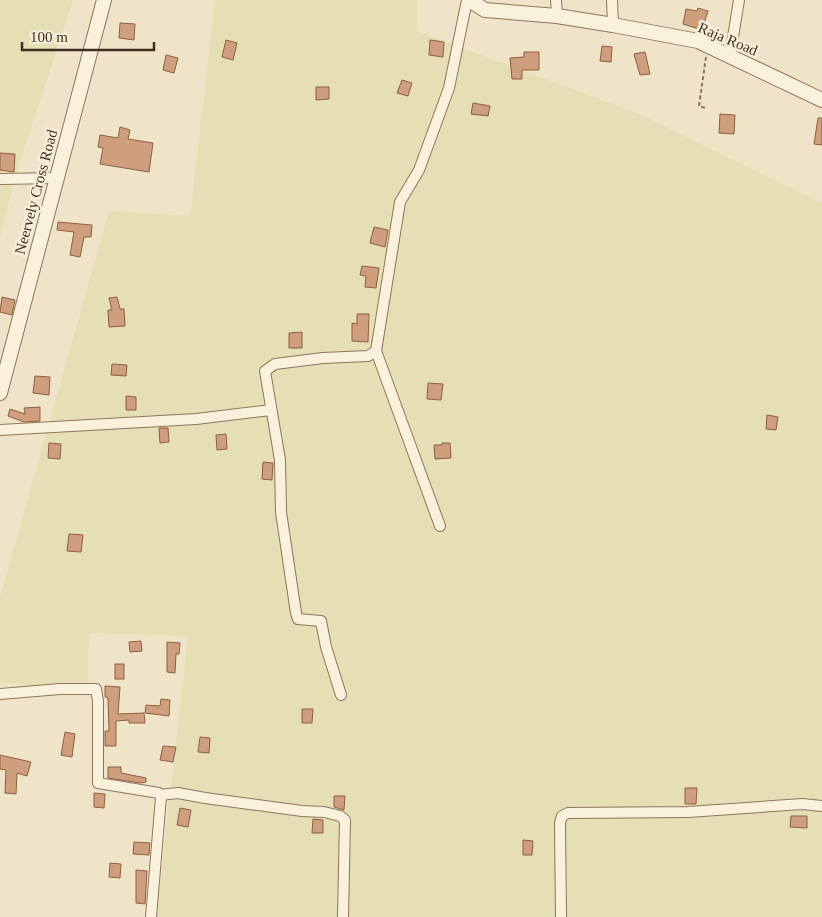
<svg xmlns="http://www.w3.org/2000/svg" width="822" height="917" font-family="'Times New Roman',serif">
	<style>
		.farmland { fill: #e6deb5 }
		.building { fill: #cf9f7d; stroke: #8d5f41 }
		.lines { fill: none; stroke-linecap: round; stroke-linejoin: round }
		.minor-casing { stroke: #8d765c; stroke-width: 12 }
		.tertiary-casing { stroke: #8d765c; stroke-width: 16 }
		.path { stroke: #8d765c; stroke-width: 2; stroke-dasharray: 4 2.5; stroke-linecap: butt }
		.minor { stroke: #faf1dc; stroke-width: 10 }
		.tertiary { stroke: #faf1dc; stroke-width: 14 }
		.labels { text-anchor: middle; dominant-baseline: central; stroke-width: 5; stroke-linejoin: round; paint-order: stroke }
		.street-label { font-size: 15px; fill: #3d2e20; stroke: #f7eed8 }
	</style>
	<rect width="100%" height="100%" fill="#f0e4c8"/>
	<!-- farmland -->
	<g class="farmland">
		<polygon points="0,0 73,0 20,162 0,236"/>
		<polygon points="215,0 417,0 417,31 637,113 822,203 822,917 156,917 188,636 89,633 88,692 0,682 0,597 109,211 190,216"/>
	</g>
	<!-- building -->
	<g class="building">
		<polygon points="698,8 708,11 702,30 683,24 686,9 697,11"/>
		<polygon points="120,23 135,24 134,40 119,38"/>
		<polygon points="226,40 237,43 233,60 222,57"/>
		<polygon points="430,40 444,42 443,57 429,55"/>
		<polygon points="602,46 612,47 611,62 600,61"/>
		<polygon points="524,52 539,52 539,70 522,70 522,79 512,79 510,58 524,57"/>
		<polygon points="645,52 650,74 640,75 634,54"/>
		<polygon points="166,55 178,58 174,73 163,70"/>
		<polygon points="402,80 412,83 408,96 397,93"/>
		<polygon points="316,87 329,87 329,99 316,100"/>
		<polygon points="473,103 490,106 488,116 471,114"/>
		<polygon points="720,114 735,115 734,134 719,133"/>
		<polygon points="818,118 822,118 822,145 814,144"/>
		<polygon points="120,127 130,130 128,139 153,143 149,172 100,164 103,148 98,147 100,135 118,138"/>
		<polygon points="0,153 15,154 14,172 0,170"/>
		<polygon points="58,222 92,225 91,237 84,237 80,257 70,255 74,232 57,230"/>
		<polygon points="374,227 388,230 385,247 370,243"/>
		<polygon points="362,266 379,268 376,288 365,287 366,276 360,275"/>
		<polygon points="2,297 15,300 12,315 0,312"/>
		<polygon points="117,297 120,309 124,309 125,326 109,327 108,310 112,310 109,298"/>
		<polygon points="357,314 369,314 368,342 352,341 352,323 357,324"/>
		<polygon points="302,332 302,348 289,348 289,333"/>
		<polygon points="112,364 127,365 126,376 111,375"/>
		<polygon points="35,376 50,377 49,395 33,393"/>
		<polygon points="428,383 443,384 441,400 427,399"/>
		<polygon points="126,396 136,397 136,410 126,410"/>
		<polygon points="40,407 40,421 24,422 8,416 10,409 25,414 24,408"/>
		<polygon points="767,415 778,417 776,430 766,429"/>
		<polygon points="159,428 168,428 169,442 160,443"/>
		<polygon points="226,434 227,449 217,450 216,435"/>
		<polygon points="49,443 61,444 60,459 48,458"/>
		<polygon points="442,443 450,443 451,458 435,459 434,445 442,445"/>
		<polygon points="263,462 273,463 272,480 262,479"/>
		<polygon points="69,534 83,535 81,552 67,551"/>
		<polygon points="141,641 142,651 130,652 129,642"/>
		<polygon points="167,642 180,643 179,654 176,654 175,673 167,672"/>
		<rect x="115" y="664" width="9" height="15"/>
		<polygon points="105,686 120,687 118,714 144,713 145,723 129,723 129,720 116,721 116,746 105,746 105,731 109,731 108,698 105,697"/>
		<polygon points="161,699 170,700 169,716 145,713 146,705 160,706"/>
		<polygon points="302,709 313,709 312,723 302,723"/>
		<polygon points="65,732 75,734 72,757 61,755"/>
		<polygon points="200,737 210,738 209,753 198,752"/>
		<polygon points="163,746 176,747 173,762 160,760"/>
		<polygon points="0,755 31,762 27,776 17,773 16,794 5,793 6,770 0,769"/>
		<polygon points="108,767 121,767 121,773 146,778 146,782 141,783 108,778"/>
		<polygon points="685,788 697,788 696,804 685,804"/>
		<polygon points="94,793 105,794 104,808 94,807"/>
		<polygon points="334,796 345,796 344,810 334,807"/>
		<polygon points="180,808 191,810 188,827 177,825"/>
		<polygon points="791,816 807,816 807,828 790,827"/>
		<polygon points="313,819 323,820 323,833 312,833"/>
		<polygon points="523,840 533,841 532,855 523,855"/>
		<polygon points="134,842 150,843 149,855 133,854"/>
		<polygon points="110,863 121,864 120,878 109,877"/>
		<polygon points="136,870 147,871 145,904 136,903"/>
	</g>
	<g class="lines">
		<!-- minor casing -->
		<g class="minor-casing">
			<g id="minor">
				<polyline points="556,0 557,16"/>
				<polyline points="612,0 613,25"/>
				<polyline points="730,56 739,0"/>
				<polyline points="0,179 56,178"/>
				<polyline points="376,351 440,526"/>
				<polyline points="0,430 196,419 271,410"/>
				<polyline points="0,694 60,689 96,689 98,701 98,783 159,793 161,797 151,917"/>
				<polyline points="341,695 326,647 321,621 298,619 296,613 281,512 280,460 265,371 275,364 323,358 368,356 376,351 400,202 419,170 449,88 467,0"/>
				<polyline points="160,795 178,793 205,798 302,811 324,812 340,816 345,820 343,917"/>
				<polyline points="561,917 560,823 562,816 568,813 688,812 802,804 822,806"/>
			</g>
		</g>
		<!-- tertiary casing -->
		<g class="tertiary-casing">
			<g id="tertiary">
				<polyline points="469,0 485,10 557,16 613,25 698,41 822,100"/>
				<polyline points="0,393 104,0"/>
			</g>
		</g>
		<!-- path -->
		<polyline class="path" points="705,108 699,106 706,57"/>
		<!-- minor -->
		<use href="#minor" class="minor"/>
		<!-- tertiary -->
		<use href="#tertiary" class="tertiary"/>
	</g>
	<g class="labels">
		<!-- street labels -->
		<g class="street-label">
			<text transform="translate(728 39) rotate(23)">Raja Road</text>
			<text transform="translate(36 192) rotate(-75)">Neervely Cross Road</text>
		</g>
	</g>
	<!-- scale -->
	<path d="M22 42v8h132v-8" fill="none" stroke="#3d2e20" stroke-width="2.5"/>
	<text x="30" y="42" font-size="15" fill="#3d2e20" stroke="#f7eed8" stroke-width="4" paint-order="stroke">100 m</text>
</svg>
